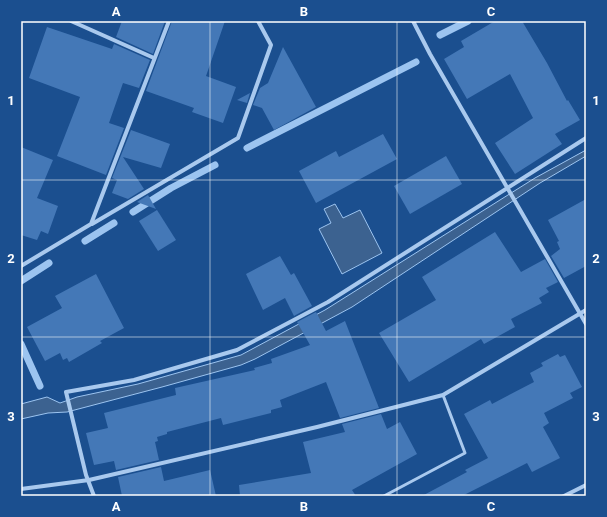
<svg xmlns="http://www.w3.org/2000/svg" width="607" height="517" font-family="Roboto,sans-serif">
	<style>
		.water { fill: #3c6290; stroke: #9cc4f0 }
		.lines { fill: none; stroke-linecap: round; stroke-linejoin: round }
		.stream { stroke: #9cc4f0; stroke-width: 7 }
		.building { fill: #4478b7 }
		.service { stroke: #a9c9ee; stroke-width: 3 }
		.minor { stroke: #a9c9ee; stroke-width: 4 }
		.grid { fill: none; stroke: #fff; stroke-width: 1; stroke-opacity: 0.55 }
		.neatline { fill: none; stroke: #fff; stroke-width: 1.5 }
		.grid-label { font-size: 13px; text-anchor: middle; font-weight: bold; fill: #fff }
	</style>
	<rect width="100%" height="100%" fill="#1b4f8f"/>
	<!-- water -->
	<g class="water">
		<polygon points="586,150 586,156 540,183 352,307 255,359 241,365 162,387 67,412 48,413 21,419 21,404 47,397 60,403 77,397 138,384 241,355 325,310 535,178"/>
		<polygon points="335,204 343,218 360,210 382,253 342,274 319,229 331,223 324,209"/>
	</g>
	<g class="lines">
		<!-- stream -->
		<g class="stream">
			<polyline points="440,35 468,21"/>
			<polyline points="247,148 416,62"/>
			<polyline points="133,212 171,188 215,165"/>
			<polyline points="85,241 114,223"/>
			<polyline points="21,281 49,263"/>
			<polyline points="21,344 40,386"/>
		</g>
	</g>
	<!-- building -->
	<g class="building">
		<polygon points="122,21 165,21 153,54 116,37"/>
		<polygon points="172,21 225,21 206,76 236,87 223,123 192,112 194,108 146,91"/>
		<polygon points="495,21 522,21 547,63 567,101 568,100 580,120 555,134 562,144 515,174 495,143 533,118 510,74 467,99 444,59 464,47 461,41"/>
		<polygon points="47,27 112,49 114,44 150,60 139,88 123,83 109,123 124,128 106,175 57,156 80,97 29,78"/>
		<polygon points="283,47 316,107 274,130 262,108 253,105 260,88 268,83"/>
		<polygon points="250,93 247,103 237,100"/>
		<polygon points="131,130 170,144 161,168 123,157 144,189 128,199 112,193 117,180 112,178"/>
		<polygon points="383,134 397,159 316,203 299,171 336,151 339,157"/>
		<polygon points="21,147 53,160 37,198 58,206 48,234 41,231 37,240 21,235"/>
		<polygon points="446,156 462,184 410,214 394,186"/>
		<polygon points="148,195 156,209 137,202"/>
		<polygon points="586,199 586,266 564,278 551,256 560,249 557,242 559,241 548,220"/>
		<polygon points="157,210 176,240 158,251 139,221"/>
		<polygon points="495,232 521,272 545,259 558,282 546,288 549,292 539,298 542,303 511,319 515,327 484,344 481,339 409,382 379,333 436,300 422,277"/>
		<polygon points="280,256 291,275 294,273 312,306 294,316 285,298 263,310 246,274"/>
		<polygon points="96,274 124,328 100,341 102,343 69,362 67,358 63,360 60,353 45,361 27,327 62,308 55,296"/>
		<polygon points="316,312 326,331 345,321 379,408 340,418 326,382 280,400 282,407 271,410 271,413 223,425 221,418 167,432 167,434 157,437 158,441 155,442 159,460 116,470 114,461 94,465 86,433 108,428 104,413 176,395 175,388 255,370 254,368 272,363 271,359 310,345 297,322"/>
		<polygon points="558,354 560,357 565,355 582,387 570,393 573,398 544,413 549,423 543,427 560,458 532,472 527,463 462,496 422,496 467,472 465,470 488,458 464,414 490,400 492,404 534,382 530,373 543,366 541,363"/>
		<polygon points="381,414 387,429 400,422 417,454 352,490 356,496 240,496 239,485 311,473 303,442 345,432 342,424"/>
		<polygon points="161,467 164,481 210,470 216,496 122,496 118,477"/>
	</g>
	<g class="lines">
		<!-- service -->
		<polyline class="service" points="384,496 465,453 443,395"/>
		<!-- minor -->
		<g class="minor">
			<polyline points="71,21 154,58"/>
			<polyline points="413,21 430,54 586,324"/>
			<polyline points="92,224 238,138 271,45 258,21"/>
			<polyline points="21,266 91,224 169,21"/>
			<polyline points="21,489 89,480 317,427 443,395 586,310"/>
			<polyline points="94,496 86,475 66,392 134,380 237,350 328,302 586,138"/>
			<polyline points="564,496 586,485"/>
		</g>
	</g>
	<!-- grid -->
	<path class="grid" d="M210,21V496M397,21V496M21,180H586M21,337H586"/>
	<!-- border -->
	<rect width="607" height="517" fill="none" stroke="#1b4f8f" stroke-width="44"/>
	<rect x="22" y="22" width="563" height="473" class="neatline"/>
	<g class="grid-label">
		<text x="116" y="16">A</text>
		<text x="304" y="16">B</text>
		<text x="491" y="16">C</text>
		<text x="11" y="105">1</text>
		<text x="596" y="105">1</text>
		<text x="11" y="263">2</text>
		<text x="596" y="263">2</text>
		<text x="11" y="421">3</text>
		<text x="596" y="421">3</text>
		<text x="116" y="511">A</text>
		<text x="304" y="511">B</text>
		<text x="491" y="511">C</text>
	</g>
</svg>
